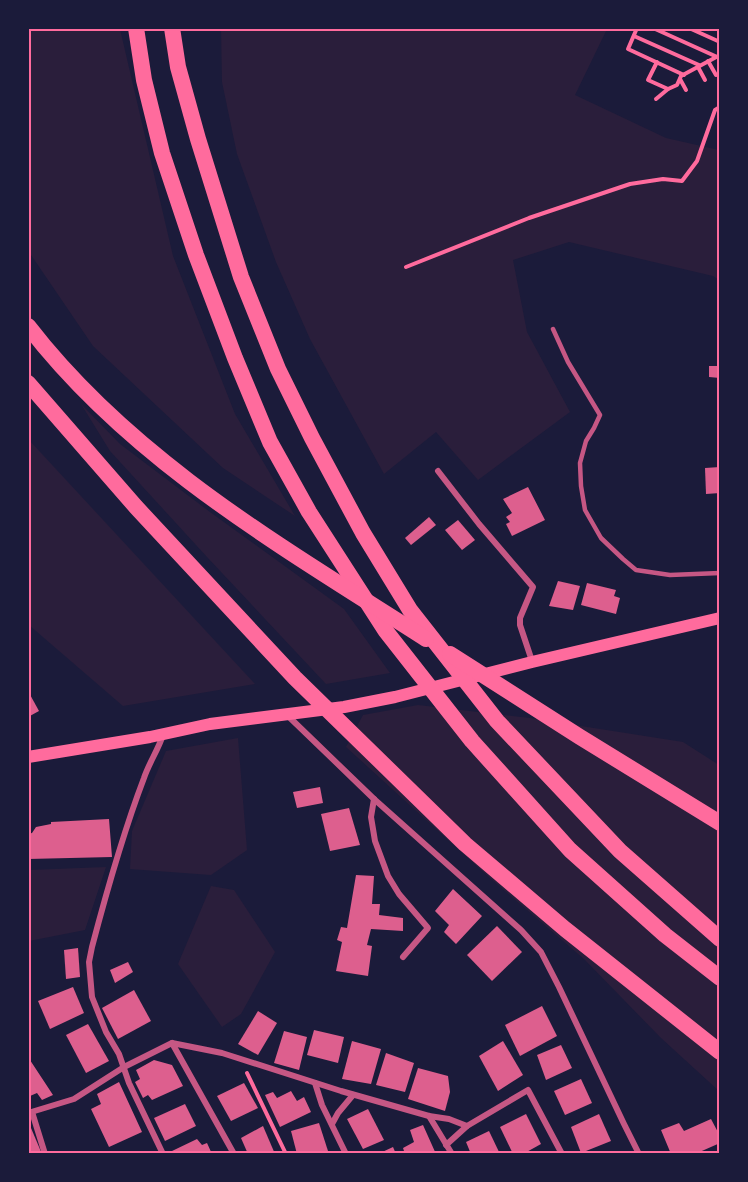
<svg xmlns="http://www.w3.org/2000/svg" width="748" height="1182" font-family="'Times New Roman',serif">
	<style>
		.green { fill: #2a1e3b }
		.building { fill: #dd5f8e }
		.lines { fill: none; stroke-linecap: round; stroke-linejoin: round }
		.path { stroke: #ff6b9d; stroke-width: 4 }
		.service { stroke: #c65784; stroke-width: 4.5 }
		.minor { stroke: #c65784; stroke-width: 6 }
		.secondary { stroke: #ff6b9d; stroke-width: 12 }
		.motorway { stroke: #ff6b9d; stroke-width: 16 }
		.neatline { fill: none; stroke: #ff6b9d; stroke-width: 2 }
	</style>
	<rect width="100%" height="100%" fill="#1b1b3a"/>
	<!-- green -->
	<g class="green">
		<polygon points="28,29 120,29 173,256 235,414 295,516 223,468 93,346 29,252"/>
		<polygon points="221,29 607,29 575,95 666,138 719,150 719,280 713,276 569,242 513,260 527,332 570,412 478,480 436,432 384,474 310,339 276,262 237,154 222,82"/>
		<polygon points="81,404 120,444 210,512 344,609 390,673 326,684 207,557 110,451"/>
		<polygon points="29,440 255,684 123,706 29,625"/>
		<polygon points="418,705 530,718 683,742 719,765 719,1091 661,1038 584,959 491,879 346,747 363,715"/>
		<polygon points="238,738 247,850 211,875 130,869 132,831 166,751"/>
		<polygon points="106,867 85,930 29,941 29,870"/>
		<polygon points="211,886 234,890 275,952 241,1014 222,1027 178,964"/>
	</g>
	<!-- building -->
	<g class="building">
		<polygon points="709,366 720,366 720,378 709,377"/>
		<polygon points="720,467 720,493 706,494 705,468"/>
		<polygon points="528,487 545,520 512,536 506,524 510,522 506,517 512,513 503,499"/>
		<polygon points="429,517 436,525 411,545 405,538"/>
		<polygon points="458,520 475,540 462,550 445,530"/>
		<polygon points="558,581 580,586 573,610 549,606"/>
		<polygon points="587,583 616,590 614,596 620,598 616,614 581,605"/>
		<polygon points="28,691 39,711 28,717"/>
		<polygon points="320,787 323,803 297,808 293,792"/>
		<polygon points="349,808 360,845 330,851 321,814"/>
		<polygon points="109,819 112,857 28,859 28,834 32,833 36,827 51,824 51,822"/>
		<polygon points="356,875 374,876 372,904 380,904 379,915 403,918 403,931 371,929 367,945 372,946 368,976 336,971 342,942 337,940 341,927 347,928"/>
		<polygon points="453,889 482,916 456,944 444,932 449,925 435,911"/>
		<polygon points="497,926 522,952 492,981 467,955"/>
		<polygon points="78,948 80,977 66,979 64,950"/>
		<polygon points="128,962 133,972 115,983 110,970"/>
		<polygon points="73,987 84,1013 50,1029 38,1001"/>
		<polygon points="134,990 151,1021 118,1039 102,1008"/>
		<polygon points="542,1006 557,1036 520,1056 505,1025"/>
		<polygon points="258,1011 277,1023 258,1055 238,1044"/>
		<polygon points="88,1024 109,1061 86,1073 66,1035"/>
		<polygon points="314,1030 344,1037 338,1063 307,1055"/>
		<polygon points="284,1031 307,1037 299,1070 274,1063"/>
		<polygon points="352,1041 381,1049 371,1084 342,1079"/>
		<polygon points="503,1041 523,1075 498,1091 479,1056"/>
		<polygon points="561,1045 572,1068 546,1080 537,1055"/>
		<polygon points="386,1053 414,1063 405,1092 376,1085"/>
		<polygon points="28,1057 53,1095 42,1100 37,1093 30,1096 28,1094"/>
		<polygon points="154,1060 172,1065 183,1086 152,1100 148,1095 143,1098 135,1082 140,1079 136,1070"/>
		<polygon points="418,1068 448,1076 450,1092 445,1111 408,1099"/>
		<polygon points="581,1079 592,1103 565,1115 554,1091"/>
		<polygon points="119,1082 142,1132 109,1147 91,1109 101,1104 97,1094"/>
		<polygon points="244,1083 258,1108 231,1121 217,1096"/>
		<polygon points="291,1091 297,1101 304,1097 311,1112 280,1127 265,1095 273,1092 277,1098"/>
		<polygon points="185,1104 196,1126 165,1141 154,1118"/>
		<polygon points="368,1109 384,1140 363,1149 347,1119"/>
		<polygon points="526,1114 541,1144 523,1154 513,1154 500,1127"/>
		<polygon points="599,1114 611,1141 581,1153 571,1127"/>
		<polygon points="711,1119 720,1136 720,1143 695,1154 671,1154 661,1130 679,1123 684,1131"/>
		<polygon points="319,1123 328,1151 321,1154 297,1154 291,1131"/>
		<polygon points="423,1125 436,1154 405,1154 403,1148 414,1142 410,1130"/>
		<polygon points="263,1126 275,1154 248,1154 241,1138"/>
		<polygon points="31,1128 42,1154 28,1154 28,1129"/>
		<polygon points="489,1131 500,1154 471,1154 466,1142"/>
		<polygon points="197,1139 202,1145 207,1143 212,1154 173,1154 172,1151"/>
		<polygon points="393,1147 396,1154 378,1154"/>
	</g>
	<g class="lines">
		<!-- path -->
		<g class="path">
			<polyline points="637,28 628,49 684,75"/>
			<polyline points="653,28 715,56"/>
			<polyline points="689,28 720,42"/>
			<polyline points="634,36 699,65"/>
			<polyline points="708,61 716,75"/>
			<polyline points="657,62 648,80 668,89 677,85 681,76 720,55"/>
			<polyline points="698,67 705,80"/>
			<polyline points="680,79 686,90"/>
			<polyline points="656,99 668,89"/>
			<polyline points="406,267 529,218 630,184 663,179 682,181 697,161 715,110 720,107"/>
			<polyline points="247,1073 286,1154"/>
		</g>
		<!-- service -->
		<polyline class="service" points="553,329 568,362 600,415 594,428 586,441 580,463 581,486 585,510 601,538 623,559 636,570 670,575 720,573"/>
		<!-- minor -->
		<g class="minor">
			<polyline points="438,471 479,524 533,587 520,618 520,625 532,661"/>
			<polyline points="287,715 374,799 521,930 541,952 559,987 624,1124 639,1154"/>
			<path d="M163,735C158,750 149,763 144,778C123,833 107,890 92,947L89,962L92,997L106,1032L119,1054L129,1083L163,1154"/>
			<polyline points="374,799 371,817 375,841 388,876 399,894 428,928 403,957"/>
			<polyline points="172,1043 234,1154"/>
			<polyline points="315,1083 322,1105 346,1154"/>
			<polyline points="32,1112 45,1154"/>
			<polyline points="28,1113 74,1099 124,1067 172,1043 222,1053 341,1091 429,1116 449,1119 467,1126"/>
			<polyline points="429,1116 452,1154"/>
			<polyline points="332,1124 338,1113 353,1095"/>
			<polyline points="446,1145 467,1126 528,1090 562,1154"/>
		</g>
		<!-- secondary -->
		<polyline class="secondary" points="28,757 150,737 210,724 344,707 395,697 532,662 720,618"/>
		<!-- motorway -->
		<g class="motorway">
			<polyline points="136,28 144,80 162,153 196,255 235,358 270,442 309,512 385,630 472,741 570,850 665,935 720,978"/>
			<polyline points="172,28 178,67 198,139 241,277 278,369 312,438 363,533 410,610 497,721 620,851 720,939"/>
			<path d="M28,326C132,461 284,548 426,639"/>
			<polyline points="28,383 136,507 295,678 465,844 565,929 720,1052"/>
			<polyline points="450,654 580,737 720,823"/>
		</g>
	</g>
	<!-- border -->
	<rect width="748" height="1182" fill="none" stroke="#1b1b3a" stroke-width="60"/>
	<rect x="30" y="30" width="688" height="1122" class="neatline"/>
</svg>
